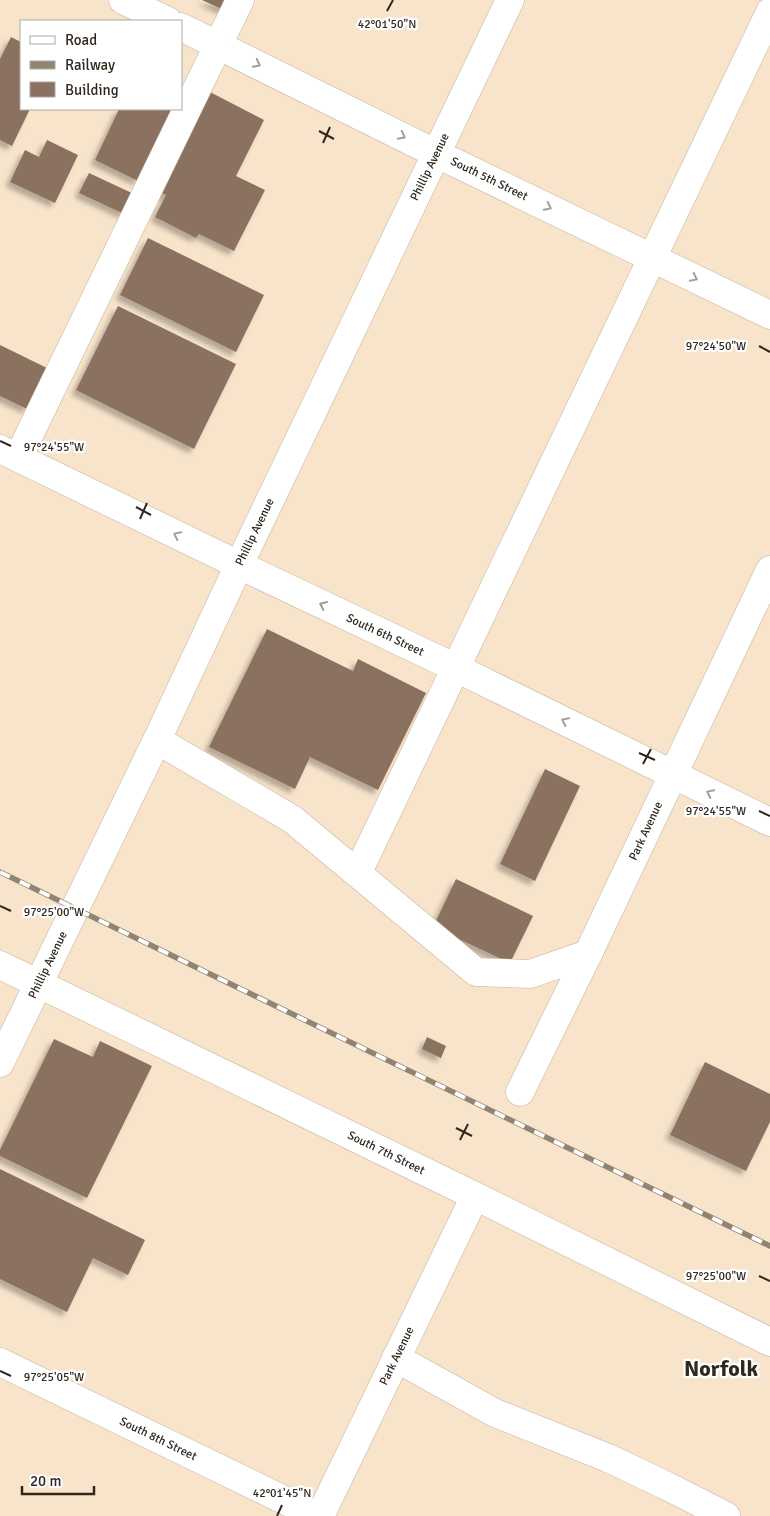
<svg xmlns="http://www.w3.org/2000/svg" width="770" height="1516" font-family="Signika,sans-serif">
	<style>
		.building { fill: #8a7161; filter: url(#shadow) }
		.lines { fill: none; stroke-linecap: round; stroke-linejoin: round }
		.minor-casing { stroke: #c5b39b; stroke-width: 29 }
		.minor { stroke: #fff; stroke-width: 28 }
		.rail-casing { stroke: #928473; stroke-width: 5.5 }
		.rail { stroke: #fff; stroke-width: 4; stroke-dasharray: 11; stroke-linecap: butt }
		.oneway { stroke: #a29e9a }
		.ticks { fill: none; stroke: #30281f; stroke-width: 2 }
		.labels { text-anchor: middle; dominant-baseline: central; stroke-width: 4.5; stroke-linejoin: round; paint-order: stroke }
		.street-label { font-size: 12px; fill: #30281f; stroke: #fff }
		.town-label { font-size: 22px; font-weight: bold; fill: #30281f; stroke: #fff }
		.ticks-label { font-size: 12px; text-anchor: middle; fill: #30281f; stroke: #fff; stroke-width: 4.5; stroke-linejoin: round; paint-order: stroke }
	</style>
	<defs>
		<filter id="shadow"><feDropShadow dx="-4.5" dy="4.5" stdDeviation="2.5" flood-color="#0004"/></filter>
	</defs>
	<rect width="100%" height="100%" fill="#f7e4cb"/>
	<!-- building -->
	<g class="building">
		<polygon points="202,0 229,0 224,10"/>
		<polygon points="11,37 21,42 21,109 30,109 12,146 0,140 0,59"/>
		<polygon points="210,92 264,120 236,176 265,190 234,251 199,234 196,238 155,217 166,195 160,192"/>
		<polygon points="119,109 172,109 138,181 95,160"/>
		<polygon points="47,140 78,155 55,203 10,182 25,150 39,157"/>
		<polygon points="89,173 134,194 124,214 79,193"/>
		<polygon points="148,238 264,295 236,352 120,295"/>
		<polygon points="118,306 236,364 194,449 76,390"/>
		<polygon points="0,345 47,368 27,409 0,396"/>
		<polygon points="267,629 353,671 358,659 426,693 378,790 310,757 295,789 209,747"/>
		<polygon points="545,769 580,786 535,881 500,864"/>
		<polygon points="456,879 533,916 510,963 433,927"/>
		<polygon points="427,1037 446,1046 441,1058 422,1049"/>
		<polygon points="54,1039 93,1057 100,1041 152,1066 87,1198 0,1156 0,1150"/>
		<polygon points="705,1062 770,1094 770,1122 746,1171 670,1135"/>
		<polygon points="0,1169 145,1240 128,1275 93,1258 67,1312 0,1279"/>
	</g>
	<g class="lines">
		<!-- minor casing -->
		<g class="minor-casing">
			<g id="minor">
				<polyline points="123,0 168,21"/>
				<polyline points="181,27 437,154 770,315"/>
				<polyline points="0,449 239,565 456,668 770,822"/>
				<polyline points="18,458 240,0"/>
				<polyline points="157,740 292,819 476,972 530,974 588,954"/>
				<polyline points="358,872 770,12"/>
				<polyline points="0,965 475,1196 770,1342"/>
				<polyline points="0,1063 157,740 239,565 510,0"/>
				<polyline points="520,1092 588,954 770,570"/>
				<polyline points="396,1358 495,1413 608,1458 667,1486 726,1516"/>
				<polyline points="0,1362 317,1516"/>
				<polyline points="320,1516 475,1196"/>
			</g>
		</g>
		<!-- minor -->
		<use href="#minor" class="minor"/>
		<!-- rail casing -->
		<g class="rail-casing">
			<polyline id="rail" points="0,872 770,1246"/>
		</g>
		<!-- rail -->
		<use href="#rail" class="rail"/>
	</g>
	<!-- one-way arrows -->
	<defs><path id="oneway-chevron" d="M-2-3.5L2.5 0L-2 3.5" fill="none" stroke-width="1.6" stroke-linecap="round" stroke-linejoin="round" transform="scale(1.25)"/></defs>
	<g class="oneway">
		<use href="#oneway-chevron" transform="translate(257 64) rotate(27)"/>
		<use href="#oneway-chevron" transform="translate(402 136) rotate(27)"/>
		<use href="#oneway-chevron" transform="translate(548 207) rotate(26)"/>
		<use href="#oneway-chevron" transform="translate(694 278) rotate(26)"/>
		<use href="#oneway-chevron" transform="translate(177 535) rotate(-154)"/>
		<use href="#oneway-chevron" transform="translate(323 605) rotate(-155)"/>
		<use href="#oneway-chevron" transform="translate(565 721) rotate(-154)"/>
		<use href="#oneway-chevron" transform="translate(710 793) rotate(-154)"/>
	</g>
	<!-- ticks -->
	<path class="ticks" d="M387,11L393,0M319,131L334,139M323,143L330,127M759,346L770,352M0,441L11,446M136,507L151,515M140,519L147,503M639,753L655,760M643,764L651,749M759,811L770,816M0,906L11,911M456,1128L472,1136M460,1140L468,1124M759,1276L770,1281M0,1371L11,1376M277,1516L282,1505"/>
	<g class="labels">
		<!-- street labels -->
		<g class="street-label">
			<text transform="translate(430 167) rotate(-64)">Phillip Avenue</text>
			<text transform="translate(489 179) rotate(26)">South 5th Street</text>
			<text transform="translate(255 532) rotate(-64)">Phillip Avenue</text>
			<text transform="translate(385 635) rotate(25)">South 6th Street</text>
			<text transform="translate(646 831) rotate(-65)">Park Avenue</text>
			<text transform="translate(48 965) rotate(-64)">Phillip Avenue</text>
			<text transform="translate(386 1153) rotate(26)">South 7th Street</text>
			<text transform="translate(397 1356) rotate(-64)">Park Avenue</text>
			<text transform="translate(158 1439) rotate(26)">South 8th Street</text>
		</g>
		<!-- town labels -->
		<g class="town-label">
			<text x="721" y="1368">Norfolk</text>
		</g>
	</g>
	<g class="ticks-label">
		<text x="387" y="28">42°01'50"N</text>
		<text x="716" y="350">97°24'50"W</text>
		<text x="54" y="451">97°24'55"W</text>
		<text x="716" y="815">97°24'55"W</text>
		<text x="54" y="916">97°25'00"W</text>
		<text x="716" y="1280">97°25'00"W</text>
		<text x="54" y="1381">97°25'05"W</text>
		<text x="282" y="1497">42°01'45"N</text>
	</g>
	<!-- legend -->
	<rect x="20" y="20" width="162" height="90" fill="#ffffff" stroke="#aca9a5"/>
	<rect x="30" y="36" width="25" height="8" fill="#ffffff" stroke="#aca9a5"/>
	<text x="65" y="45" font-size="15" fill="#30281f">Road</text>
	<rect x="30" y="61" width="25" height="8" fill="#928473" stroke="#aca9a5"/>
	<text x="65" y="70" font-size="15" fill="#30281f">Railway</text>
	<rect x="30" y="82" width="25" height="15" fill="#8a7161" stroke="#aca9a5"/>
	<text x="65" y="95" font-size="15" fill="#30281f">Building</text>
	<!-- scale -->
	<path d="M22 1486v8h72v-8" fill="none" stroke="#30281f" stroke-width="2.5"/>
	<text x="30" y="1486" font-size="15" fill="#30281f" stroke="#ffffff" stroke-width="4" paint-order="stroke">20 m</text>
</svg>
